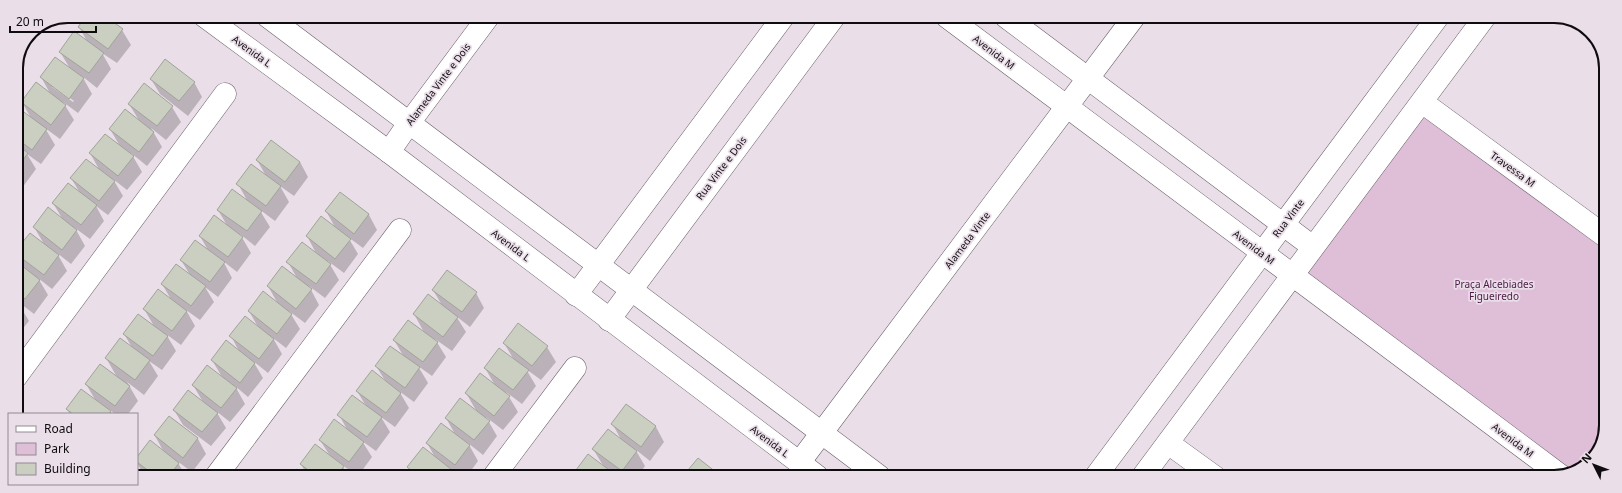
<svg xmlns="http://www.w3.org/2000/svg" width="1622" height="493" font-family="'Noto Sans',sans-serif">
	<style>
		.green { fill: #dfbed8 }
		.shadow { fill: #0003; fill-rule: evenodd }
		.building { fill: #cbcfc2; stroke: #a0a497 }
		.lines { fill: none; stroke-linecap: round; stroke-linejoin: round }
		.minor-casing { stroke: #6a6068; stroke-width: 23 }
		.minor { stroke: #fff; stroke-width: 22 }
		.labels { text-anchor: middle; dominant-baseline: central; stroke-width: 3.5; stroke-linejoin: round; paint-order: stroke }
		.street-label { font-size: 10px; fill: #0f0c0f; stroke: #eadee8 }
		.park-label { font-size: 10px; fill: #4c1b46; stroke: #eadee8 }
		.rim { fill: none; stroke: #0f0c0f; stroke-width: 2 }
	</style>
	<rect width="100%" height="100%" fill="#eadee8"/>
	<!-- green -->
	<polygon class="green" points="1422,102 1605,236 1604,439 1586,466 1561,475 1293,275"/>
	<!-- shadow -->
	<g class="shadow">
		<path d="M79,27L122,30L131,45L117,63L102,53L111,69L97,88L82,76L92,94L78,113L63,102L74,120L60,139L45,128L55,145L41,164L27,154L36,169L22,188L16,183V111L32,120L22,102L51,95L41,77L71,70L60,52L88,43ZM52,85L74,101L73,102L52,87Z"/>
		<polygon points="151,79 194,82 202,97 188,116 160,94"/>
		<polygon points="144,85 172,107 181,122 166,140 151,128 162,147 147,166 131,153 142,172 127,190 113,179 123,196 108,215 96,206 104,221 90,239 75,228 85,246 71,264 57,253 67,271 52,289 38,278 48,295 34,314 16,300 16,262 26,270 16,253 44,244 34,227 63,220 53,203 80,193 71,178 100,171 90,153 121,148 110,129 140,122 129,104"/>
		<polygon points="257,160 300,162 308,177 294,196 280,186 289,202 275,221 259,209 270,227 255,246 240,234 251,253 237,272 223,261 232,278 218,297 205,287 214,302 200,320 186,310 195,326 181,345 166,334 176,351 162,370 149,361 158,376 144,395 127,382 138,401 128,414 115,414 109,409 112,414 70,414 67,409 96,401 86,384 117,377 106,358 133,349 124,334 154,326 144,309 172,301 162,284 190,275 181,260 209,252 200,236 228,227 218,210 248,202 238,184 266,176"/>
		<polygon points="341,193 369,215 377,230 363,248 348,237 358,254 344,273 328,261 339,280 325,298 309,286 319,305 305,323 289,311 300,329 286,348 273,338 282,354 268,373 253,361 263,378 248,397 235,386 245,404 230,422 216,411 226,428 211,446 183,425 174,410 203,402 193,385 222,377 212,360 240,353 231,336 258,327 249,311 278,304 268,286 298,280 288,262 317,255 307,236 336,229 326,211"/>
		<polygon points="433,290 476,293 484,308 470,327 456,316 466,332 452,351 435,339 446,357 432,376 418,366 428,383 414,402 399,391 409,408 395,427 381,417 390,432 376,451 362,441 372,457 358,476 342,465 348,476 307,475 301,464 330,456 320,440 348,431 339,415 366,406 357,391 386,382 376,366 404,357 394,340 425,334 414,314 443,307"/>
		<polygon points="16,303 20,306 29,321 16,337"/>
		<polygon points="504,343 547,347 556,362 541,380 526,369 536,386 522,404 506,392 518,412 503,430 486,417 497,436 483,455 468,443 478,461 467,476 459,476 451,469 454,476 413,476 409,467 436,459 427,443 456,436 446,418 477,412 466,393 496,387 485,368 514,360"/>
		<polygon points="627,406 656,427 664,442 650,461 635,449 645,466 638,476 619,476 614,473 616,476 604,467 593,449 622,441 613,425"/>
		<polygon points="169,417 198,439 206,454 192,472 177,461 185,475 144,475 137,463 137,459 165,454 155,436"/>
		<polygon points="137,470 143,475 137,475"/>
	</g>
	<!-- building -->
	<g class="building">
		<polygon points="86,16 105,16 123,29 108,49 78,27"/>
		<polygon points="74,31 104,53 89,73 59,52"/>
		<polygon points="55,57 84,78 69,99 40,77"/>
		<polygon points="165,59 195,82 179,101 150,79"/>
		<polygon points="36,82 66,105 51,125 21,102"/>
		<polygon points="144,83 173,106 157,126 128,104"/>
		<polygon points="17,107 47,129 32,150 16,138 16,109"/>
		<polygon points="125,109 154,132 139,152 109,129"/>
		<polygon points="105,134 134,156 118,176 89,153"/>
		<polygon points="271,140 300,162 285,182 256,160"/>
		<polygon points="16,144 28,153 16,170"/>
		<polygon points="86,159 115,181 99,201 70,178"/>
		<polygon points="251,164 281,186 266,206 236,184"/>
		<polygon points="68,183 97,205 81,225 52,203"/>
		<polygon points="232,189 262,211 247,231 217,210"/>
		<polygon points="340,192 369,214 354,234 325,211"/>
		<polygon points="48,207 77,230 62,250 33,227"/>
		<polygon points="214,215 243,237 228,257 199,236"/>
		<polygon points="321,216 351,239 335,259 306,236"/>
		<polygon points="30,233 59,255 44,275 16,254 16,250"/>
		<polygon points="195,240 225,262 210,282 180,260"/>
		<polygon points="302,242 331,264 316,284 286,262"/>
		<polygon points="16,261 40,280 25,299 16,293"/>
		<polygon points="176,264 206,286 191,306 161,284"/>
		<polygon points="282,266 312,289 296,309 267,286"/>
		<polygon points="447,270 477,292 462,312 432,290"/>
		<polygon points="158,289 187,311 172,331 143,309"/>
		<polygon points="263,291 292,314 277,334 248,311"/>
		<polygon points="428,294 458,317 443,337 413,314"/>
		<polygon points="138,314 168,336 153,356 123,334"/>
		<polygon points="245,316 274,339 259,359 229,336"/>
		<polygon points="408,320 438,342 423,362 393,340"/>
		<polygon points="518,323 548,346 532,366 503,343"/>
		<polygon points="120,338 150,360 135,380 105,358"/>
		<polygon points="226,340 255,363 240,383 211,360"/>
		<polygon points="390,346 420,367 405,388 375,366"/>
		<polygon points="499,348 529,370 513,390 484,368"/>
		<polygon points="100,364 130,386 115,406 85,384"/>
		<polygon points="207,365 237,388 221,408 192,385"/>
		<polygon points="372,370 401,393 386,413 356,391"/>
		<polygon points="480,373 510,396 494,416 465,393"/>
		<polygon points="81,389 111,411 109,414 73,414 66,409"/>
		<polygon points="188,390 218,413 202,432 173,410"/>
		<polygon points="352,395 382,417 367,437 337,415"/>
		<polygon points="460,398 490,421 474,440 445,418"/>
		<polygon points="626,404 656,426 641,447 611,424"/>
		<polygon points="169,416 198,438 183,458 154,435"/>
		<polygon points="334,419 364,442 349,462 319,440"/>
		<polygon points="441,423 470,445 455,465 426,443"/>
		<polygon points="608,429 637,451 622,471 592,449"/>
		<polygon points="150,440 179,463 170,475 154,475 137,462 137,457"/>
		<polygon points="315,444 344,466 337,476 315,475 300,464"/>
		<polygon points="423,447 452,470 448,476 418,476 407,467"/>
		<polygon points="588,454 617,476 575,476 573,474"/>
		<polygon points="698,458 721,476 683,476"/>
		<polygon points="296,469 305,475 291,475"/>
	</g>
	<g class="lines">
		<!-- minor casing -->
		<g class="minor-casing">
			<g id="minor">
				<polyline points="204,16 389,152 817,476"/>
				<polyline points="267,16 879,476"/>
				<polyline points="947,17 1560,475"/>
				<polyline points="1006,17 1313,247"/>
				<polyline points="1422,102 1605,236"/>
				<polyline points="389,152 409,123 488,17"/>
				<polyline points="576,295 783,17"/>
				<polyline points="609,320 834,17"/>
				<polyline points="16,377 225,94"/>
				<polyline points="1168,443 1215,477"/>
				<polyline points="799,463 1134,17"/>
				<polyline points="217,475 400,230"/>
				<polyline points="494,476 575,368"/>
				<polyline points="1096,476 1437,18"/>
				<polyline points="1143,476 1484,18"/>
			</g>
		</g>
		<!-- minor -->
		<use href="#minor" class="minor"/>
	</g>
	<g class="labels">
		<!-- street labels -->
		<g class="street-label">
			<text transform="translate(252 51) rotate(36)">Avenida L</text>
			<text transform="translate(994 52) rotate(37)">Avenida M</text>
			<text transform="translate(438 84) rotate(-53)">Alameda Vinte e Dois</text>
			<text transform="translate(721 168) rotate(-53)">Rua Vinte e Dois</text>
			<text transform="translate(1513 169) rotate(36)">Travessa M</text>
			<text transform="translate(1288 218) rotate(-53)">Rua Vinte</text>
			<text transform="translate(967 240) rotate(-53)">Alameda Vinte</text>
			<text transform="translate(511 245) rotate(37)">Avenida L</text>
			<text transform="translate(1254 247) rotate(37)">Avenida M</text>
			<text transform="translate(1513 440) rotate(37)">Avenida M</text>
			<text transform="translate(770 441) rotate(37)">Avenida L</text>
		</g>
		<!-- park labels -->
		<g class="park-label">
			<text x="1494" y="284">Praça Alcebiades<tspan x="1494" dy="12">Figueiredo</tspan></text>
		</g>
	</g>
	<!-- crop -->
	<path d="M0 0H1622V493H0ZM68 23H1554A45 45 0 0 1 1599 68V425A45 45 0 0 1 1554 470H68A45 45 0 0 1 23 425V68A45 45 0 0 1 68 23Z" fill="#eadee8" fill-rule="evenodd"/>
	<path class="rim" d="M68 23H1554A45 45 0 0 1 1599 68V425A45 45 0 0 1 1554 470H68A45 45 0 0 1 23 425V68A45 45 0 0 1 68 23Z"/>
	<!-- legend -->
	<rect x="8" y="413" width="130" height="72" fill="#eadee8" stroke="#928a91"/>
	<rect x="16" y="426" width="20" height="6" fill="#ffffff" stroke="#928a91"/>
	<text x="44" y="433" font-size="12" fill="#0f0c0f">Road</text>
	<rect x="16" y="443" width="20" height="12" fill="#dfbed8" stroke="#928a91"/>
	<text x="44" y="453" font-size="12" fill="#0f0c0f">Park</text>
	<rect x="16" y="463" width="20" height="12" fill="#cbcfc2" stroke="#928a91"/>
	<text x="44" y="473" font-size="12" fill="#0f0c0f">Building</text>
	<!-- north arrow -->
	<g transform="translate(1594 465) rotate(312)" stroke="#eadee8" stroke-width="3" paint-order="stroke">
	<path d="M0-3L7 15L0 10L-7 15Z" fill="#0f0c0f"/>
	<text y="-6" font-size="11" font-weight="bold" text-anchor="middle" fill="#0f0c0f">N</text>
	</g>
	<!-- scale -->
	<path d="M10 26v6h86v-6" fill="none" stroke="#0f0c0f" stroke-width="2"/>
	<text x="16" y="26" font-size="12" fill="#0f0c0f" stroke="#eadee8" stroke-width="3" paint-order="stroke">20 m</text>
</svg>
